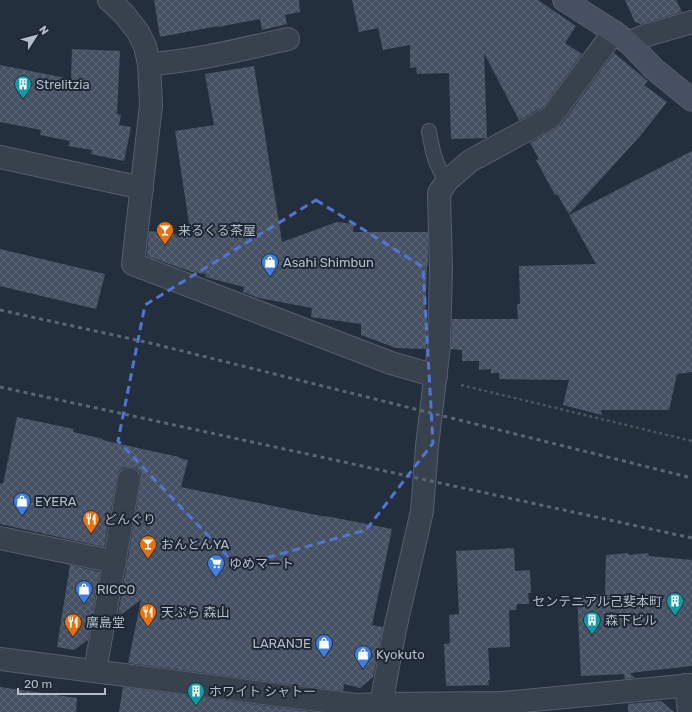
<svg xmlns="http://www.w3.org/2000/svg" width="692" height="712" font-family="Rubik,'Noto Sans JP',sans-serif">
	<style>
		.building { fill: url(#building-cross-hatch) }
		.lines { fill: none; stroke-linecap: round; stroke-linejoin: round }
		.service-casing { stroke: #565f6c; stroke-width: 16 }
		.minor-casing { stroke: #565f6c; stroke-width: 24 }
		.secondary-casing { stroke: #565f6c; stroke-width: 24 }
		.path { stroke: #44595c; stroke-width: 2.5; stroke-dasharray: 3 3; stroke-linecap: butt }
		.service { stroke: #38414e; stroke-width: 14 }
		.minor { stroke: #38414e; stroke-width: 22 }
		.secondary { stroke: #465061; stroke-width: 22 }
		.rail { stroke: #5a6575; stroke-width: 3; stroke-dasharray: 4 4; stroke-linecap: butt }
		.marked { fill: none; stroke: #5274d3; stroke-width: 3; stroke-dasharray: 8 5; stroke-linejoin: round }
		.labels { text-anchor: middle; dominant-baseline: central; stroke-width: 4; stroke-linejoin: round; paint-order: stroke }
		.poi-label { font-size: 13px; fill: #b4bcc9; stroke: #1d2633; text-anchor: start }
	</style>
	<defs>
		<pattern id="building-cross-hatch" width="8" height="8" patternUnits="userSpaceOnUse"><rect width="8" height="8" fill="#455162"/><path d="M0 0l8 8M0 8l8-8" fill="none" stroke="#5d6877"/></pattern>
	</defs>
	<rect width="100%" height="100%" fill="#242f3e"/>
	<!-- building -->
	<g class="building">
		<polygon points="154,0 299,0 300,12 285,15 287,24 262,30 260,19 218,27 218,26 160,37"/>
		<polygon points="352,0 538,0 576,26 565,43 582,54 543,107 519,120 484,53 487,138 451,139 449,73 417,74 416,67 410,68 410,45 383,50 378,28 359,32"/>
		<polygon points="625,0 676,0 682,12 641,24 635,22"/>
		<polygon points="72,49 120,51 117,114 121,115 119,125 131,127 124,161 91,154 92,150 68,146 70,141 40,135 41,130 0,122 0,65 71,79"/>
		<polygon points="614,53 648,81 644,85 667,102 641,135 569,214 557,194 555,195 536,160 539,159 530,143 561,125"/>
		<polygon points="254,66 282,242 337,222 354,224 353,232 428,232 428,266 427,266 425,317 427,317 426,349 396,348 361,335 361,324 311,317 312,308 259,298 243,292 244,287 205,277 206,274 192,272 147,256 149,231 191,236 175,131 214,125 205,74"/>
		<polygon points="692,151 692,372 677,374 669,410 601,410 602,415 563,405 569,380 499,379 499,373 491,373 491,369 479,370 479,361 462,361 462,350 451,349 452,319 518,319 517,304 520,304 519,266 596,264 569,215"/>
		<polygon points="0,249 105,274 96,309 0,286"/>
		<polygon points="17,417 74,429 73,432 103,439 102,440 179,457 179,458 188,460 181,487 326,517 326,516 392,529 372,625 383,627 373,677 360,688 344,684 343,691 128,663 141,600 119,616 118,615 141,481 141,474 137,469 131,467 124,467 119,471 117,477 104,547 0,524 0,483 3,484"/>
		<polygon points="514,548 515,571 530,570 531,593 528,593 529,604 517,604 516,610 509,610 510,647 488,648 490,680 488,680 489,685 446,686 444,644 450,643 449,615 459,614 456,551"/>
		<polygon points="628,553 629,555 648,553 649,556 692,560 692,666 630,673 635,678 625,679 624,674 581,676 577,596 605,594 606,555"/>
		<polygon points="70,565 100,572 88,640 74,650 57,647"/>
		<polygon points="0,687 77,698 76,712 0,712"/>
		<polygon points="123,687 313,712 119,712"/>
		<polygon points="661,701 674,712 628,712 628,704"/>
	</g>
	<g class="lines">
		<!-- service casing -->
		<g class="service-casing">
			<path id="service" d="M429,131C432,149 435,166 447,181"/>
		</g>
		<!-- minor casing -->
		<g class="minor-casing">
			<g id="minor">
				<polyline points="109,0 124,14 138,32 145,46 149,64 151,105 133,264 391,363 436,376"/>
				<polyline points="629,43 647,35 692,22"/>
				<path d="M149,64C197,61 242,49 288,39"/>
				<polyline points="0,157 142,188"/>
				<polyline points="0,538 115,562"/>
				<polyline points="0,659 356,705 381,704 502,703 692,685"/>
				<polyline points="95,671 129,479"/>
				<polyline points="686,685 689,712"/>
				<polyline points="381,712 381,704 395,629 422,511 427,446 439,346 441,270 439,193 447,181 470,161 551,117 614,32"/>
			</g>
		</g>
		<!-- secondary casing -->
		<g class="secondary-casing">
			<polyline id="secondary" points="564,0 614,32 629,43 654,69 692,100"/>
		</g>
		<!-- path -->
		<polyline class="path" points="461,385 692,441"/>
		<!-- service -->
		<use href="#service" class="service"/>
		<!-- minor -->
		<use href="#minor" class="minor"/>
		<!-- secondary -->
		<use href="#secondary" class="secondary"/>
		<!-- rail -->
		<g class="rail">
			<polyline points="0,310 150,343 692,478"/>
			<polyline points="0,387 692,538"/>
		</g>
	</g>
	<!-- marked area -->
	<path class="marked" d="M316,200L423,267L433,443L366,530L237,566L118,441L145,305Z"/>
	<!-- icons -->
	<defs>
		<g id="building-pin" transform="scale(0.9)"><path d="M0 17L-7.5 6A9.5 9.5 0 1 1 7.5 6Z" fill="#0f9aa8" stroke="#1d2633"/><path d="M-4-6H4V6H1V3H-1V6H-4ZM-2.5-4.3h1.7v1.8h-1.7ZM.8-4.3h1.7v1.8H.8ZM-2.5-1h1.7V.8h-1.7ZM.8-1h1.7V.8H.8Z" fill="#fff"/></g>
		<g id="bar-pin" transform="scale(0.9)"><path d="M0 17L-7.5 6A9.5 9.5 0 1 1 7.5 6Z" fill="#e8710a" stroke="#1d2633"/><path d="M-6-5H6L.8 .8V4.5H3.5V6h-7V4.5H-.8V.8Z" fill="#fff"/></g>
		<g id="shop-pin" transform="scale(0.9)"><path d="M0 17L-7.5 6A9.5 9.5 0 1 1 7.5 6Z" fill="#3f7fe0" stroke="#1d2633"/><path d="M-5-2.5h2.3a2.7 3.5 0 0 1 5.4 0H5L5.5 6h-11ZM-1.5-2.5h3a1.5 2.3 0 0 0-3 0Z" fill="#fff"/></g>
		<g id="restaurant-pin" transform="scale(0.9)"><path d="M0 17L-7.5 6A9.5 9.5 0 1 1 7.5 6Z" fill="#e8710a" stroke="#1d2633"/><path d="M-5-6h1v4h1v-4h1v4h1v-4h1v5L-1.5 .5V6h-2V.5L-5-1ZM5-6V6H3V1.5H1.5Q1.5-4 5-6Z" fill="#fff"/></g>
		<g id="supermarket-pin" transform="scale(0.9)"><path d="M0 17L-7.5 6A9.5 9.5 0 1 1 7.5 6Z" fill="#3f7fe0" stroke="#1d2633"/><path d="M-6-5.5h2.5l.6 2H6L4.5 2H-2.5L-4.4-4H-6ZM-1.5 3.2a1.3 1.3 0 1 0 .1 0ZM3 3.2a1.3 1.3 0 1 0 .1 0Z" fill="#fff"/></g>
	</defs>
	<g fill-rule="evenodd">
		<use href="#building-pin" x="23" y="84"/>
		<use href="#bar-pin" x="165" y="230"/>
		<use href="#shop-pin" x="270" y="262"/>
		<use href="#shop-pin" x="22" y="501"/>
		<use href="#restaurant-pin" x="91" y="519"/>
		<use href="#bar-pin" x="148" y="544"/>
		<use href="#supermarket-pin" x="216" y="563"/>
		<use href="#shop-pin" x="84" y="589"/>
		<use href="#building-pin" x="675" y="601"/>
		<use href="#restaurant-pin" x="148" y="612"/>
		<use href="#building-pin" x="592" y="620"/>
		<use href="#restaurant-pin" x="73" y="622"/>
		<use href="#shop-pin" x="324" y="643"/>
		<use href="#shop-pin" x="363" y="654"/>
		<use href="#building-pin" x="196" y="691"/>
	</g>
	<g class="labels">
		<!-- poi labels -->
		<g class="poi-label">
			<text x="36" y="84">Strelitzia</text>
			<text x="178" y="230">来るくる茶屋</text>
			<text x="283" y="262">Asahi Shimbun</text>
			<text x="35" y="501">EYERA</text>
			<text x="104" y="519">どんぐり</text>
			<text x="161" y="544">おんとんYA</text>
			<text x="229" y="563">ゆめマート</text>
			<text x="97" y="589">RICCO</text>
			<text x="662" y="601" text-anchor="end">センテニアル己斐本町</text>
			<text x="161" y="612">天ぷら 森山</text>
			<text x="605" y="620">森下ビル</text>
			<text x="86" y="622">廣島堂</text>
			<text x="311" y="643" text-anchor="end">LARANJE</text>
			<text x="376" y="654">Kyokuto</text>
			<text x="209" y="691">ホワイト シャトー</text>
		</g>
	</g>
	<!-- north arrow -->
	<g transform="translate(36 36) rotate(54)" stroke="#1d2633" stroke-width="3" paint-order="stroke">
	<path d="M0-3L7 15L0 10L-7 15Z" fill="#b4bcc9"/>
	<text y="-6" font-size="11" font-weight="bold" text-anchor="middle" fill="#b4bcc9">N</text>
	</g>
	<!-- scale -->
	<path d="M18 688v6h87v-6" fill="none" stroke="#b4bcc9" stroke-width="2"/>
	<text x="24" y="688" font-size="12" fill="#b4bcc9" stroke="#1d2633" stroke-width="3" paint-order="stroke">20 m</text>
</svg>
